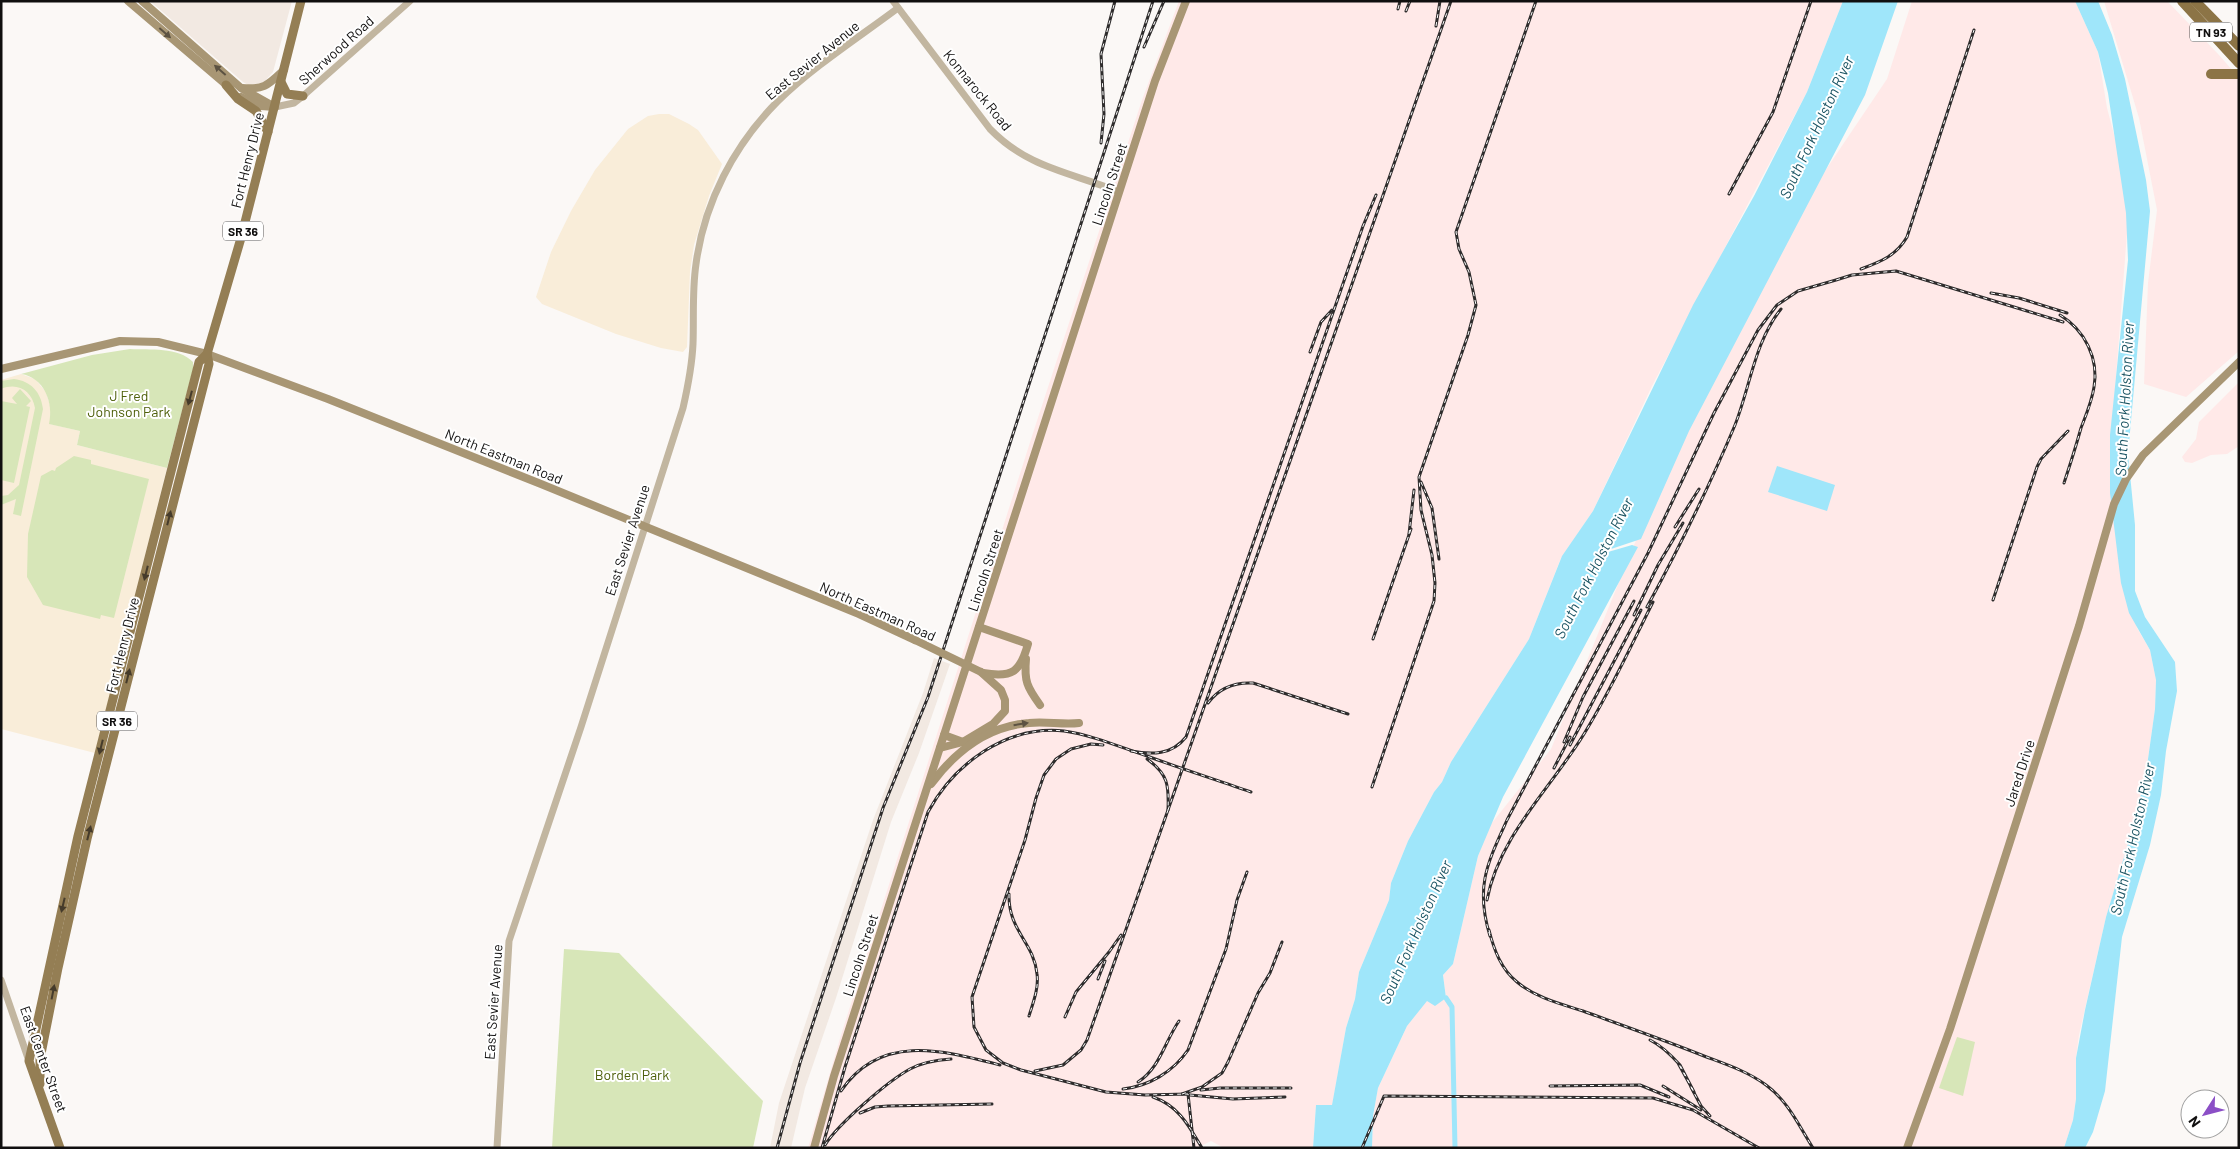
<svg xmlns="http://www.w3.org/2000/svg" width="2240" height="1149" font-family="Barlow,sans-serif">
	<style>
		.built { fill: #f2e9e2 }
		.industrial { fill: #ffe9e8 }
		.education { fill: #f9edd9 }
		.green { fill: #d7e6b8 }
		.water { fill: #9fe6fa }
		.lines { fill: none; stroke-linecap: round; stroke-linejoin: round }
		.canal { stroke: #9fe6fa; stroke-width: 5 }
		.tertiary { stroke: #c2b6a0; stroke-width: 7 }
		.secondary { stroke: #a89674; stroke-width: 8 }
		.primary { stroke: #947e54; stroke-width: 9 }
		.trunk { stroke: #8c7446; stroke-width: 10 }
		.rail-casing { stroke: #2e2c2c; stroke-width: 3 }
		.rail { stroke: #fff; stroke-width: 1; stroke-dasharray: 4; stroke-linecap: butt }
		.secondary-bridge { stroke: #a89674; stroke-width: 8 }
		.oneway { fill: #5c5242 }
		.oneway2 { fill: #453b2b }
		.labels { text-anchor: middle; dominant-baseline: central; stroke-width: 4; stroke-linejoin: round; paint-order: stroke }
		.shield { fill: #fff; stroke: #585757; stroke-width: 1 }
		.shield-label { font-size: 12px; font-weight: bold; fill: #100f0f }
		.street-label { font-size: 14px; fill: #100f0f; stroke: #fff }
		.park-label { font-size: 14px; fill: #4d5f09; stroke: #fff }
		.water-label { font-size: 15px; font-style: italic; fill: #195362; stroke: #fff }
	</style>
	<rect width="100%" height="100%" fill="#fbf8f6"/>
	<!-- built -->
	<g class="built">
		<polygon points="150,1 292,1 273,72 263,83 248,85 243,82"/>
		<polygon points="934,658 950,664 919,753 891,822 836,998 805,1088 791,1148 770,1148 779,1103 873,820 923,693"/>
	</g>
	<!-- industrial -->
	<g class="industrial">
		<polygon points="1179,1 1843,1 1807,92 1652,386 1593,511 1561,558 1529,639 1451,762 1442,782 1434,792 1408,841 1391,883 1389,900 1359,972 1355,999 1346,1028 1332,1106 1316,1105 1313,1148 1224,1148 1211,1141 1197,1148 808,1148 841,1035 1033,433 1142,100"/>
		<polygon points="1912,1 2075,1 2098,52 2107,108 2123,168 2128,220 2110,455 2137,628 2150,650 2156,679 2155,709 2148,759 2137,814 2106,917 2079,1035 2076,1058 2076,1099 2073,1120 2064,1148 1372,1148 1373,1116 1378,1088 1407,1026 1427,1000 1446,998 1443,975 1453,964 1478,856 1487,829 1551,749 1663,474 1794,217 1887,79"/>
		<polygon points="2104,1 2167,1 2219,55 2239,78 2239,351 2186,397 2144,384 2148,283 2157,210 2139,118"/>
		<polygon points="2239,382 2239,446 2227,454 2211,455 2192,463 2185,462 2182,457 2196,439 2199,422"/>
	</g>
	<!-- education -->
	<g class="education">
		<polygon points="659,114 669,114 689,124 698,130 722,164 709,196 694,245 690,272 687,347 683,352 661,348 616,334 542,304 536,297 551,252 571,211 595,170 628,129 648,116"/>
		<polygon points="21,374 35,379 46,392 51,409 50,424 80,431 77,445 167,468 95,753 1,729 1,380"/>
	</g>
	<!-- green -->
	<g class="green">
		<path d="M130,349C149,350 179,347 193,362V369L167,468L77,445L80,431L49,424C54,403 44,377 21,374L92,355Z"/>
		<path d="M14,379C31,381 41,392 43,409L21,516L13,514L16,499L1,505V496L8,495L19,485L35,408C32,391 18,382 1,389V381Z"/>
		<polygon points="20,389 31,401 26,406 30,407 14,483 1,480 1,401 17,404 12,398"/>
		<polygon points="74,456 91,460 91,464 149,479 114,618 101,615 100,619 43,605 27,577 28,534 41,476 52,470 55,471 56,468"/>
		<polygon points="564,949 619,953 763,1101 753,1148 552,1148"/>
		<polygon points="1957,1037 1975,1042 1963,1096 1939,1088"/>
	</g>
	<!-- water -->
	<g class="water">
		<polygon points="1843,1 1898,1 1865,95 1689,431 1641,539 1605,551 1608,552 1632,545 1638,547 1503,797 1478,856 1453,964 1443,975 1446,998 1435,1006 1427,1001 1407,1026 1378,1088 1373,1116 1372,1148 1313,1148 1316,1105 1332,1105 1346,1028 1355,999 1359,972 1389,900 1391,883 1408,841 1434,792 1442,782 1451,762 1529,639 1562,556 1593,511 1693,305 1754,196 1807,92"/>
		<polygon points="2075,1 2098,1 2112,35 2125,79 2146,180 2150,211 2128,454 2135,525 2135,591 2145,617 2175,662 2177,691 2166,751 2161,795 2150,845 2122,937 2105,1091 2093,1132 2085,1148 2064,1148 2073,1120 2076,1099 2076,1058 2085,1010 2106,917 2137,814 2148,759 2155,709 2156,680 2150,650 2129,613 2121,583 2110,493 2110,435 2128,260 2126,213 2108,93 2098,52"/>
		<polygon points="1777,466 1835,485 1827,511 1768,492"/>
	</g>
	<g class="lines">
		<!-- canal -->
		<polyline class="canal" points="1446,998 1452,1007 1455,1148"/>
		<!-- tertiary -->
		<g class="tertiary">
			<path d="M893,1L990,129C1029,169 1071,172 1119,192"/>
			<polyline points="275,107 294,103 303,96 410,1"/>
			<polyline points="1,980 29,1061"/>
			<path d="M497,1148L509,941L581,727L683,408C688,386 692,366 693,344C694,317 692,291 696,264C704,203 734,145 778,101C814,66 858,38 898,8"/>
		</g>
		<!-- secondary -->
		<g class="secondary">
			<polyline points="128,1 230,88"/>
			<polyline points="142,1 241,88 273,106"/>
			<path d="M242,88C264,90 268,85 284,70"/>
			<polyline points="241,97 261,106 275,107"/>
			<polyline points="1,369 120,341 158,342 207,354 328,399 541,484 859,614 915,640"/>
			<path d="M979,627L1028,644C1020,672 1013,678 983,673"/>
			<path d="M1026,659C1024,681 1027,687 1040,705"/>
			<polyline points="944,735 963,742"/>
			<polyline points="940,748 963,742 993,724 1005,711 1005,700 1001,690 981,672"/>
			<path d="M931,784C955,752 987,726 1029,723C1046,721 1062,725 1079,723"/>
			<polyline points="814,1148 834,1076 1155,81 1186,1"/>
			<polyline points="1907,1148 1950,1029 2079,626 2114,504 2126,479 2143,455 2239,362"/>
		</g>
		<!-- primary -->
		<g class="primary">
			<polyline points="281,82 287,94 303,96"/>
			<polyline points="226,85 238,99 256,111 268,132"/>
			<polyline points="40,1084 40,1059 58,968 87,839 209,364 207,354"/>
			<polyline points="60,1148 29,1061 78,836 189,401 199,362 207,354 241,238 301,1"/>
		</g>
		<!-- trunk -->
		<g class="trunk">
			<polyline points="2182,1 2239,63"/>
			<polyline points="2195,1 2239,46"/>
			<polyline points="2211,74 2239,74"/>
		</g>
		<!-- rail casing -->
		<g class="rail-casing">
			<g id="rail">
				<polyline points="1398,9 1400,1"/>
				<polyline points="1406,11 1410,1"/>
				<polyline points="1436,26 1440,1"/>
				<polyline points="1144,47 1164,1"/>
				<polyline points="1101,143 1104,114 1101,54 1115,1"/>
				<polyline points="1729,194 1773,112 1811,1"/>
				<path d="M1861,269C1880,262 1896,256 1907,237L1974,30"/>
				<polyline points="1991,293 2019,298 2067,313"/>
				<path d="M2060,315C2085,330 2099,359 2094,387C2092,401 2086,415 2081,428C2076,446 2070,465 2064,483"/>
				<polyline points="1310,352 1321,322 1332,310"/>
				<polyline points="1421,482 1432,508 1439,559"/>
				<polyline points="1675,527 1699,489"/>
				<polyline points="1409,534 1414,490"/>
				<polyline points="1993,600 2037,467 2041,459 2068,431"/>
				<path d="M1647,607C1679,548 1709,487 1735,425C1750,387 1755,341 1781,309"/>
				<polyline points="1634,615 1658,565 1683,523"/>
				<polyline points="1373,639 1411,529"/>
				<path d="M1208,703C1219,688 1235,682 1253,683L1348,714"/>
				<polyline points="1564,742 1583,697 1634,601"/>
				<polyline points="1103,745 1091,744 1071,749 1056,759 1044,775 1036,798 1025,840 972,997 974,1027 986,1050 1003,1063 1021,1070 1106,1092 1145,1095 1188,1094 1194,1148"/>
				<polyline points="1570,745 1641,610"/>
				<path d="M1131,751C1152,755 1172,755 1186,737L1363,226L1376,195"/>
				<polyline points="1554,768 1570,737"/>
				<polyline points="1372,787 1434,601 1435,583 1432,555 1421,510 1419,477 1468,335 1476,305 1469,272 1459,249 1456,232 1536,1"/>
				<polyline points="1168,810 1451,1"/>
				<path d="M1009,894C1008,931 1034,942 1037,974C1039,988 1033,1003 1029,1016"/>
				<path d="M1487,900C1499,836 1551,788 1584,734C1610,692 1631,646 1653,602"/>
				<path d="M1489,930C1494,950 1501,969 1517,982C1536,998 1561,1004 1583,1011C1624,1026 1664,1040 1704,1056C1725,1064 1747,1071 1766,1085C1788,1101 1799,1126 1813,1148"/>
				<path d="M1490,936C1475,887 1487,864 1507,820L1648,553L1714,413L1758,330L1777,305L1798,291L1836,280L1852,275L1896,271L2063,322"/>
				<polyline points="1098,979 1105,961"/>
				<polyline points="1065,1017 1076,992 1109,952 1121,935"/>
				<path d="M1650,1040C1662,1046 1671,1055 1680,1065L1694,1092L1678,1063"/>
				<path d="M1035,1071L1063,1065L1081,1050L1087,1040L1168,810C1169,785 1168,774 1147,759"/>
				<path d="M1138,1082C1160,1068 1165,1041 1179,1021"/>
				<polyline points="1550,1086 1640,1085 1669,1097"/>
				<polyline points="1663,1086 1701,1110"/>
				<polyline points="1691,1087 1701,1106 1710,1116"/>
				<path d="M1123,1089C1149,1086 1173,1072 1188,1050L1226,949L1237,900L1247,872"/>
				<polyline points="1201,1090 1220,1088 1291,1088"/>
				<path d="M841,1091C880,1033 942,1050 1000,1065"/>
				<polyline points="1182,1094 1202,1087 1222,1073 1228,1062 1258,993 1270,973 1282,942"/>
				<polyline points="1190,1095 1233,1099 1285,1097"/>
				<path d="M1153,1097C1179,1106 1189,1126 1202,1148"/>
				<polyline points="860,1113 875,1107 888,1106 992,1104"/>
				<path d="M825,1145C838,1124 888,1081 910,1069C923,1062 937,1060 951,1059"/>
				<polyline points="777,1148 800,1063 883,808 928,697 1153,1"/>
				<path d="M822,1148L845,1067L928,812C954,764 1006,725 1064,731C1092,735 1120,747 1147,756C1182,769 1217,780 1251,792"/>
				<polyline points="1362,1148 1384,1096 1653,1098 1693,1110 1759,1148"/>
			</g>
		</g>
		<!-- rail -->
		<use href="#rail" class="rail"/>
		<!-- secondary-bridge -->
		<polyline class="secondary-bridge" points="915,640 981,672"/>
	</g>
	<!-- one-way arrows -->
	<defs><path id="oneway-solid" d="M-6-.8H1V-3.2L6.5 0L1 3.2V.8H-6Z" transform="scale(1.25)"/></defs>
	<g class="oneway">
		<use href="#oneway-solid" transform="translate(165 33) rotate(41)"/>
		<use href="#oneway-solid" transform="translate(220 70) rotate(-139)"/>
		<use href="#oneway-solid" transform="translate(1021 724) rotate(-9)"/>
	</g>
	<g class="oneway2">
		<use href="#oneway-solid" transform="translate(190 398) rotate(105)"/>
		<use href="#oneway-solid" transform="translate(169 518) rotate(-76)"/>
		<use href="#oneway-solid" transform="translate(146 573) rotate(104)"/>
		<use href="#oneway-solid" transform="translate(128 676) rotate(-76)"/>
		<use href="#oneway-solid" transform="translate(101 747) rotate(104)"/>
		<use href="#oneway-solid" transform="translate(89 833) rotate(-76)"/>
		<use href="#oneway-solid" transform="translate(63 905) rotate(103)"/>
		<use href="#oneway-solid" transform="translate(53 992) rotate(-79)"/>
	</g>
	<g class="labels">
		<!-- shield labels -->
		<g class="shield">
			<rect x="2190" y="22.5" width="42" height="19" rx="4"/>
			<rect x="223" y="221.5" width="40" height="19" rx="4"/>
			<rect x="97" y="711.5" width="40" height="19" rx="4"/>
		</g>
		<g class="shield-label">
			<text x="2211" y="32">TN 93</text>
			<text x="243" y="231">SR 36</text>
			<text x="117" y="721">SR 36</text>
		</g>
		<!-- street labels -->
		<g class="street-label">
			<text transform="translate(336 50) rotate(-42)">Sherwood Road</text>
			<text transform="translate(812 60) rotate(-39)">East Sevier Avenue</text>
			<text transform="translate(978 90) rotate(51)">Konnarock Road</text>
			<text transform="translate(247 160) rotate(-76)">Fort Henry Drive</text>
			<text transform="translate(1109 184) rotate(-72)">Lincoln Street</text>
			<text transform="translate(504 456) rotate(22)">North Eastman Road</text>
			<text transform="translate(627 540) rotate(-72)">East Sevier Avenue</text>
			<text transform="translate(985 570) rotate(-72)">Lincoln Street</text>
			<text transform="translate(878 611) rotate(24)">North Eastman Road</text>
			<text transform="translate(122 645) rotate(-76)">Fort Henry Drive</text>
			<text transform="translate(2019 773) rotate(-72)">Jared Drive</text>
			<text transform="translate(860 955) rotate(-72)">Lincoln Street</text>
			<text transform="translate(493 1002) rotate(-86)">East Sevier Avenue</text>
			<text transform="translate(44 1059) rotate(70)">East Center Street</text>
		</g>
		<!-- park labels -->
		<g class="park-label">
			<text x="129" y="395">J Fred<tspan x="129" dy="16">Johnson Park</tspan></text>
			<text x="632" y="1074">Borden Park</text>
		</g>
		<!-- water labels -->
		<g class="water-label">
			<text transform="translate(1816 127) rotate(-65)">South Fork Holston River</text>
			<text transform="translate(2124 399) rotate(-87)">South Fork Holston River</text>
			<text transform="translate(1593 568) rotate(-63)">South Fork Holston River</text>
			<text transform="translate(2132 839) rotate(-77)">South Fork Holston River</text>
			<text transform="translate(1415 932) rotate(-66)">South Fork Holston River</text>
		</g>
	</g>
	<!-- border -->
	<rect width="2240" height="1149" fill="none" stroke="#100f0f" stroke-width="5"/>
	<!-- north arrow -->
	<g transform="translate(2205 1114) rotate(234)"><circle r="24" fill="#ffffff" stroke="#9f9f9f"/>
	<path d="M0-4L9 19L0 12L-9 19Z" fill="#8b4fc6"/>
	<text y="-8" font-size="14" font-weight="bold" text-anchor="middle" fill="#100f0f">N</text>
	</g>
</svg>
